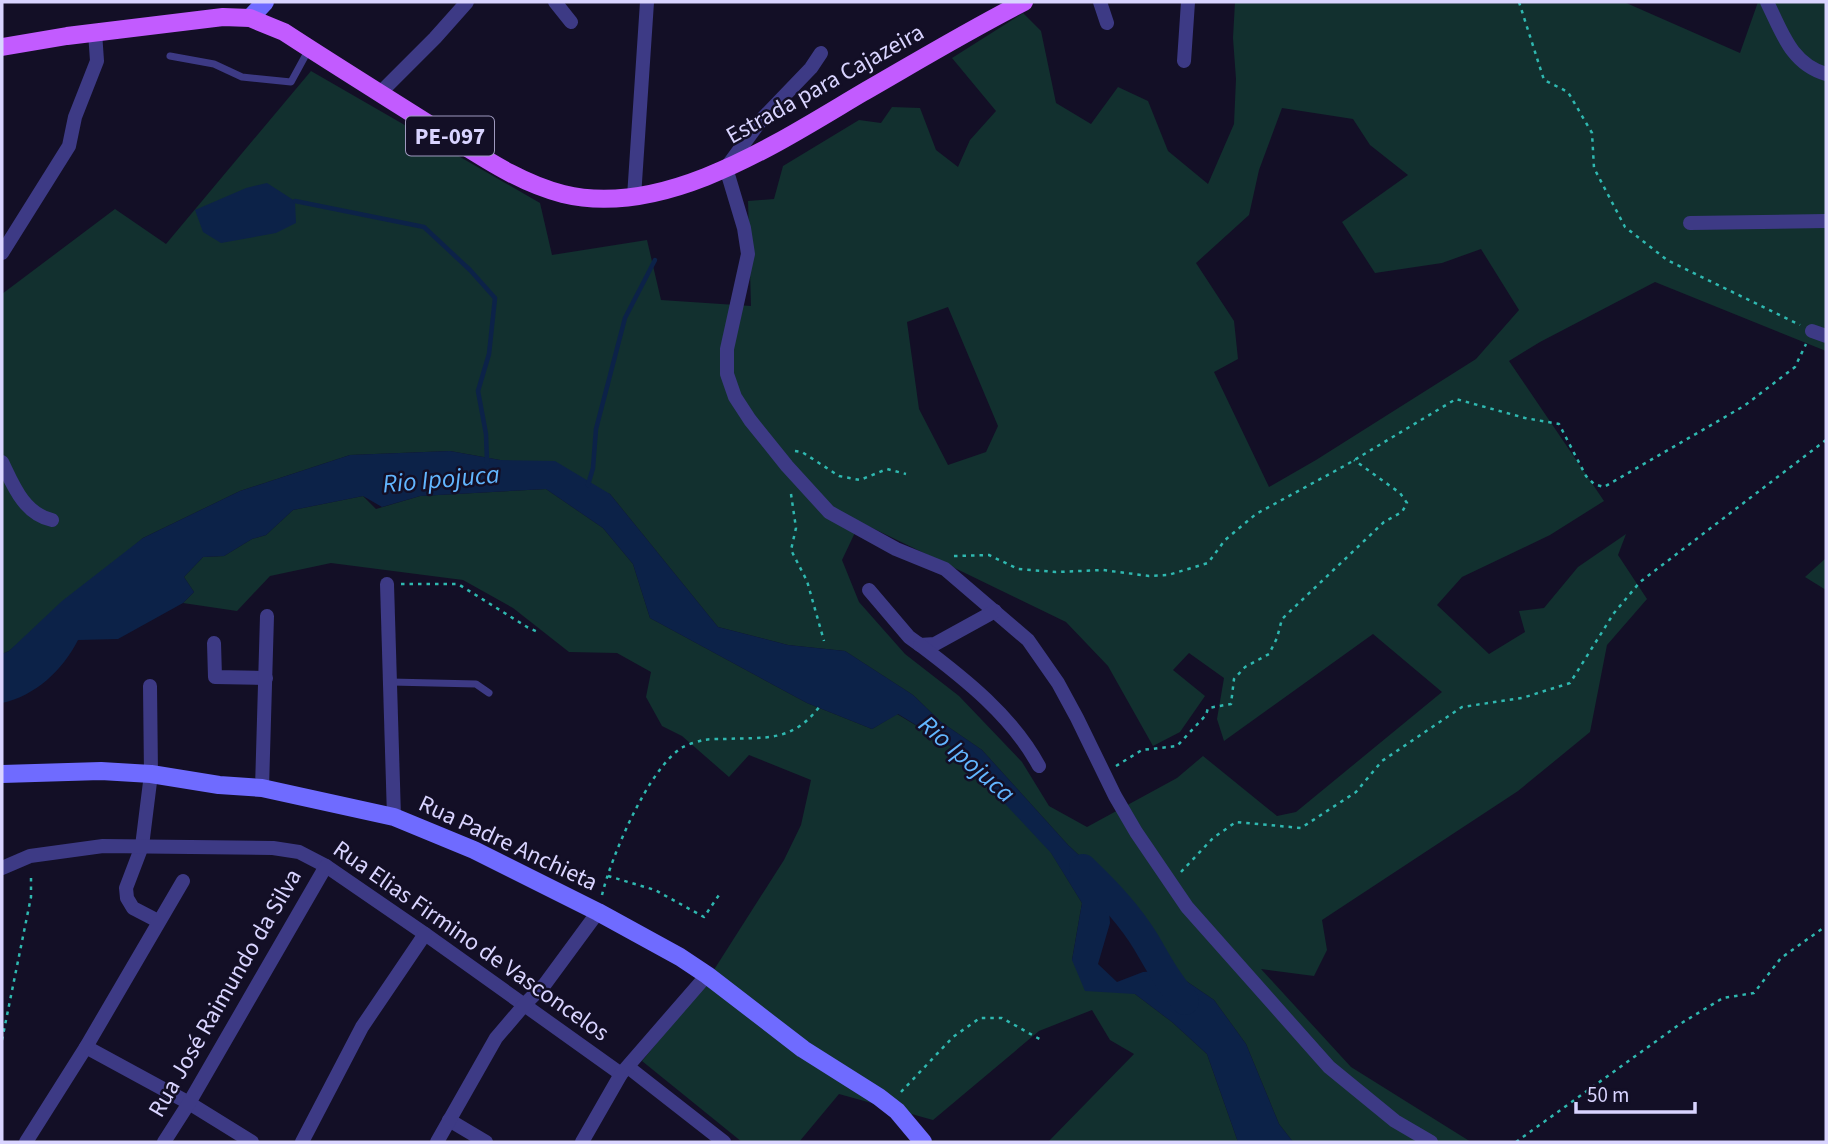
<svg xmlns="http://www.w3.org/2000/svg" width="1828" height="1144" font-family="'Source Sans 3',sans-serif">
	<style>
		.green { fill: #12302f; fill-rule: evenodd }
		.water { fill: #0c2248 }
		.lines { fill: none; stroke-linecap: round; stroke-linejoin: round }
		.stream { stroke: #0c2248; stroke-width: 4.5 }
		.river { stroke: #0c2248; stroke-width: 28 }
		.path { stroke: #2fb8b0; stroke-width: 2.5; stroke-dasharray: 3.5 5; stroke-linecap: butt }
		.lane { stroke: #3d3a85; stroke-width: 7 }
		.street { stroke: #3d3a85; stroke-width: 14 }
		.secondary { stroke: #6f6bff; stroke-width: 18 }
		.primary { stroke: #c25bff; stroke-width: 18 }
		.labels { text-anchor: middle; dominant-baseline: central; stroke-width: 5; stroke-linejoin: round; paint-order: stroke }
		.shield { fill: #130f26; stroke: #9e99be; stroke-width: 2 }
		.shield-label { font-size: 23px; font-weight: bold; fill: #d9d4ff }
		.street-label { font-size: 24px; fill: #d9d4ff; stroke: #130f26 }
		.water-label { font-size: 26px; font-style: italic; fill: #62b6ff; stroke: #130f26 }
	</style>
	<rect width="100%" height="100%" fill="#130f26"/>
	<!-- green -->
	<g class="green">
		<path d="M1235,2H1624L1740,53L1758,2H1826V351L1655,282L1540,342L1509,361L1604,501L1550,535L1462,577L1437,605L1489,654L1525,632L1519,611L1544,608L1578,567L1626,534L1618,555L1647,599L1607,645L1590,732L1518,791L1322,920L1327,950L1314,976L1261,969L1351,1067L1471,1142H1293L1279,1124L1246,1044L1214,1000L1170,970L1121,894L1068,845L982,750L941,722L913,695L845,651L788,645L718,627L610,494L500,460L450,451L350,455L240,491L143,538L9,651L2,654V294L115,209L166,244L311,71L540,203L552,255L647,240L661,300L751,306L748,201L774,199L783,166L859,120L881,123L892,107L920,108L936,150L958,167L970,140L996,111L952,58L1023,13L1041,31L1056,103L1091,124L1118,87L1148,101L1168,151L1208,184L1234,124L1236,79L1233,38ZM1282,108L1353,119L1370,145L1408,175L1342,222L1375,273L1442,263L1481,249L1519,310L1476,359L1316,460L1269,487L1214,372L1238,359L1234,321L1196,263L1249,215L1259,170ZM948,307L998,426L986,452L948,465L919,409L907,322ZM860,522L1066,622L1108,666L1153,746L1180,732L1205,696L1173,670L1189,653L1224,678L1217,719L1224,741L1373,634L1442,692L1296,812L1277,816L1203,756L1177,778L1087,827L1049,806L1022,762L959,696L905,654L859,602L842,560Z"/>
		<polygon points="546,489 603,528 633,564 650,618 807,703 872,729 897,714 952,747 1047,846 1082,903 1072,960 1135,994 1172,1022 1207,1054 1238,1142 1048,1142 1134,1054 1110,1040 1092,1010 1039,1031 933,1120 839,1094 799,1142 742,1142 642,1061 703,987 784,860 801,825 811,780 749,755 729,777 682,736 662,726 646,697 651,672 617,653 569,652 513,608 463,580 331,563 270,576 237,611 183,603 194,592 184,577 203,557 224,556 252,539 266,535 293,510 363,496 376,509 420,496"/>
		<polygon points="1826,558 1826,590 1805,577"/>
	</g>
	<!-- water -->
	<g class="water">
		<polygon points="267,183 295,201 296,223 276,233 221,243 203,232 195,210 246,188"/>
		<path d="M450,451L500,460L555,461L610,494L718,627L788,645L845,651L913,695L941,722L982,750L1068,845L1107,881L1110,923L1098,964L1117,982L1143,972L1170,970L1214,1000L1246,1044L1279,1124L1293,1142H1238L1207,1054L1172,1022L1135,994L1085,991L1072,960L1082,903L1051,853L952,747L898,714L872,729L807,703L650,618L633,564L603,528L546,489L420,496L382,507L363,496L293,510L266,535L252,539L224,556L203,557L184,577L194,592L183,603L118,639L78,640C63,670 35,696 2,703V654L9,651L62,601L143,538L240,491L350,455Z"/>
	</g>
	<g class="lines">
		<!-- stream -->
		<g class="stream">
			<polyline points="295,201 424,227 470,270 495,298 489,354 478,391 486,434 487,462"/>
			<polyline points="588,485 593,468 596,429 625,318 655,260"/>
		</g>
		<!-- river -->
		<path class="river" d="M1083,868C1107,891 1129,914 1146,942C1159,964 1168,982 1185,1001"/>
		<!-- path -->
		<g class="path">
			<polyline points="1519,2 1544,80 1568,92 1592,133 1594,168 1625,227 1667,260 1800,325"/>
			<polyline points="795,451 802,452 839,476 860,480 887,469 906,474"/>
			<polyline points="791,494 796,528 791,550 807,581 824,641"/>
			<polyline points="954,556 989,555 1018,569 1056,572 1103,570 1149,576 1168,575 1208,563 1225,540 1256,514 1346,465 1456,399 1525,418 1559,424 1586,476 1594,484 1604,487 1744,406 1795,367 1806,344"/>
			<polyline points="401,584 458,584 527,627 540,633"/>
			<polyline points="1116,766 1142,750 1177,746 1206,715 1208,708 1231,704 1234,679 1245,667 1269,654 1277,638 1282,619 1384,522 1402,512 1407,503 1400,493 1354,460"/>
			<polyline points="1181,872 1213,838 1236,822 1301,828 1356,792 1382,761 1462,707 1522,698 1570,683 1614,613 1640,582 1826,440"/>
			<polyline points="608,876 655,890 704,917 719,895"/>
			<path d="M602,895C611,857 649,767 683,747C688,744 697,742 703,740C710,739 718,739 724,739C766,737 792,743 820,706"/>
			<polyline points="2,1040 31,897 31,873"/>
			<polyline points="901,1092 953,1037 980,1018 1002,1018 1043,1041"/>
			<polyline points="1516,1142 1680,1024 1723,998 1754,993 1781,958 1826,926"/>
		</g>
		<!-- lane -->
		<g class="lane">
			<polyline points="170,56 214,64 242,77 291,82 309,49"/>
			<polyline points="391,682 476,684 489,693"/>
		</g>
		<!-- street -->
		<g class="street">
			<polyline points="555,2 571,22"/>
			<polyline points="1100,2 1107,23"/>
			<path d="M1767,2C1782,32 1791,64 1826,74"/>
			<polyline points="821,53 811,68 762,119 726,168 744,228 748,254 727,349 727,374 735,397 750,420 787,466 829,512 896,549 945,569 1028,640 1058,683 1077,718 1115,796 1136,832 1187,907 1329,1067 1395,1121 1431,1142"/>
			<polyline points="1184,61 1188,2"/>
			<polyline points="380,93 435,38 467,2"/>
			<polyline points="634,197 647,2"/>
			<polyline points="1690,223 1826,221"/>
			<polyline points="2,253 69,146 75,117 97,61 95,32"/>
			<polyline points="1812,331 1826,336"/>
			<path d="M2,462C13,485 24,514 52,520"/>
			<polyline points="387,584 394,817"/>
			<polyline points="869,590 909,637 920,645 935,644 995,611"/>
			<polyline points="214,643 215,677 266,678"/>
			<path d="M920,645C965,679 1012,716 1039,766"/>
			<polyline points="150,686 151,774 142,846 126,888 127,898 133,908 158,921"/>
			<polyline points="262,788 267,616"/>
			<polyline points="2,868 30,856 103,846 273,848 299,852 326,866 425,934 621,1074"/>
			<polyline points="86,1047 189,1103 252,1142"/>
			<polyline points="628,1067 724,1142"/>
			<polyline points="449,1120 486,1142"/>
			<polyline points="26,1142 86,1047 183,881"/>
			<polyline points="164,1142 189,1103 326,866"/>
			<polyline points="302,1142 362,1027 425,934"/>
			<polyline points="437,1142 496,1038 525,1004 545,984 598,912"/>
			<polyline points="582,1142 621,1074 707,975"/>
		</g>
		<!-- secondary -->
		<g class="secondary">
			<polyline points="250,18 265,2"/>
			<polyline points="2,774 101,771 151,774 219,785 262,788 394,817 474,850 598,912 680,957 707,975 803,1049 879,1097 897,1111 923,1142"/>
		</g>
		<!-- primary -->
		<path class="primary" d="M2,47L67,36L223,17L250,18L284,32C333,64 383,95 432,126C474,151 515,182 563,194C664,219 779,142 862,93C916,62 969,30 1024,2"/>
	</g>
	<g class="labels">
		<!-- shield labels -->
		<rect class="shield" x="406" y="116.5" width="88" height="39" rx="5"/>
		<g class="shield-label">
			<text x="450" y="136">PE-097</text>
		</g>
		<!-- street labels -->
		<g class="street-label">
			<text transform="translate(825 84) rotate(-29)">Estrada para Cajazeira</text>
			<text transform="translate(508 843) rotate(25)">Rua Padre Anchieta</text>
			<text transform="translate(471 941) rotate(35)">Rua Elias Firmino de Vasconcelos</text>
			<text transform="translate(225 993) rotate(-60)">Rua José Raimundo da Silva</text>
		</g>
		<!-- water labels -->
		<g class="water-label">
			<text transform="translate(441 479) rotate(-5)">Rio Ipojuca</text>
			<text transform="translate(967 759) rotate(41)">Rio Ipojuca</text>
		</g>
	</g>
	<!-- border -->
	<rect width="1828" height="1144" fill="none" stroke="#d9d4ff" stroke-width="7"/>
	<!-- scale -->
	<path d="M1576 1102v10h119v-10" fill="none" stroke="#d9d4ff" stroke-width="3.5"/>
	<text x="1587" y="1102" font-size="21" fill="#d9d4ff" stroke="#130f26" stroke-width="5" paint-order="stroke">50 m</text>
</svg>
